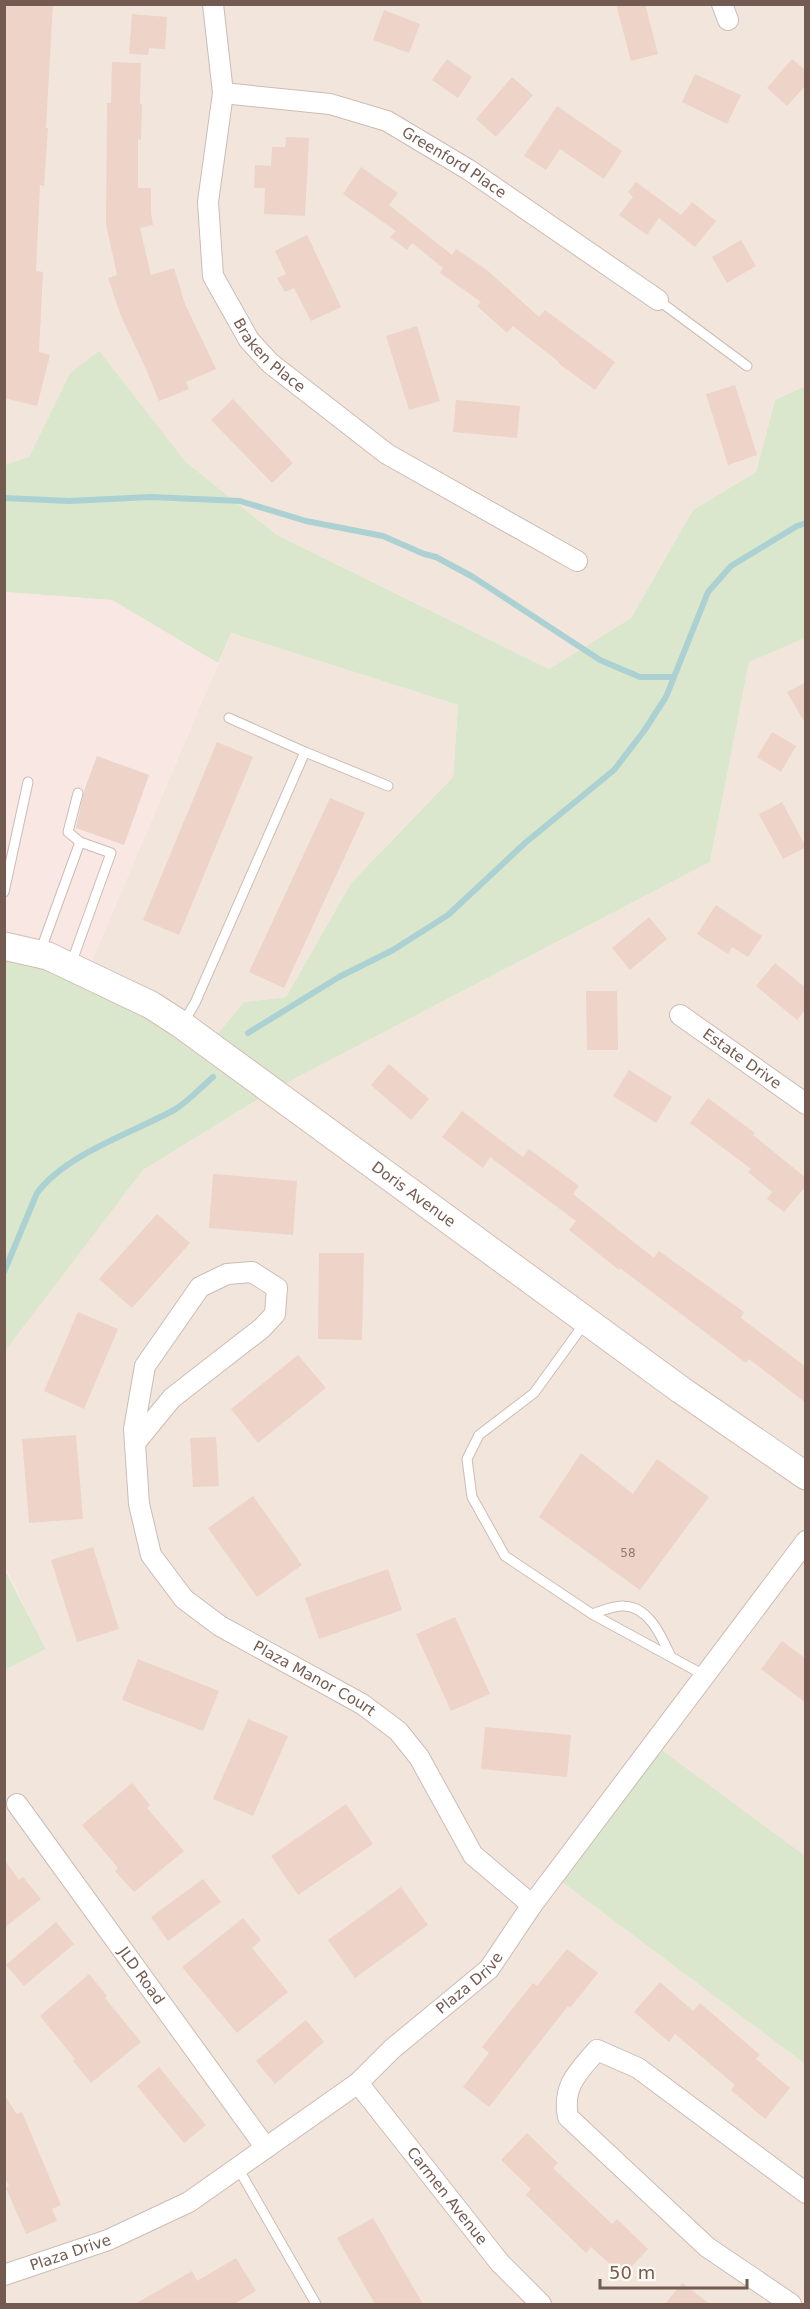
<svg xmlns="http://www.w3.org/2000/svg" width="810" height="2309" font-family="'DejaVu Sans',sans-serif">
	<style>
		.residential { fill: #f2e6dc }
		.commercial { fill: #f9e7e3 }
		.green { fill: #dae7cd }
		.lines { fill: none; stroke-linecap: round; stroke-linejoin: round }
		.stream { stroke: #abd1d3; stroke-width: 6 }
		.building { fill: #edd3c8 }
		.lane-casing { stroke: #ccbcb4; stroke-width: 11 }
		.street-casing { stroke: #ccbcb4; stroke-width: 22 }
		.secondary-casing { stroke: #d1beb4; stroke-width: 29 }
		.lane { stroke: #fff; stroke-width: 9 }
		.street { stroke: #fff; stroke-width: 20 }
		.secondary { stroke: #fff; stroke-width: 27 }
		.labels { text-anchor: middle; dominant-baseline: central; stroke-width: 4.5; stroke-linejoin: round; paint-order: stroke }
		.number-label { font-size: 12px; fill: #927970 }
		.street-label { font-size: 15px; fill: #745b52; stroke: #fdf9f3 }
	</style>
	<rect width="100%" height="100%" fill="#fbf4ed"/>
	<!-- residential -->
	<g class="residential">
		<polygon points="4,5 805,5 805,386 775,400 756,472 693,510 631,618 549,669 277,535 186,462 99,352 70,373 29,457 5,465"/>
		<polygon points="231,633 458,705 453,777 351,883 286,997 244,1002 209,1044 86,974"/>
		<polygon points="805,638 805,1856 554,1876 805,2064 805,2304 5,2304 5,1670 46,1649 5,1568 4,1351 143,1170 273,1090 710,862 749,661"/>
	</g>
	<!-- commercial -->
	<polygon class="commercial" points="5,592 112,600 218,663 86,974 5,946"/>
	<!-- green -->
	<g class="green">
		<polygon points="99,351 186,462 277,535 549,669 631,618 693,510 756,472 775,400 805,386 805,638 749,662 710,862 273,1090 143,1170 5,1351 5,946 209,1044 244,1002 286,997 351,883 453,777 458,705 231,633 218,663 112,600 5,592 5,465 29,457 70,373"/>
		<polygon points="4,1568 46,1649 5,1670 4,1670"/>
		<polygon points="652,1743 805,1856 805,2064 554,1876"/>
	</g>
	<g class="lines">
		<!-- stream -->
		<g class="stream">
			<polyline points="4,498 69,501 151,497 240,501 306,521 383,536 424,554 436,557 473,577 600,660 640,677 674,677"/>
			<polyline points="248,1033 339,977 393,950 448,915 525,843 614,770 644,731 666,697 708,592 731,566 797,526 806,523"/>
			<path d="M4,1272L37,1193C66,1154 132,1133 174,1110C188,1102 200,1088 213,1077"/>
		</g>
	</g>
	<!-- building -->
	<g class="building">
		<polygon points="4,4 53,4 46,128 48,128 44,186 40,185 36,271 43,272 39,352 50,355 37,406 4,398"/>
		<polygon points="616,4 645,4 658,54 631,61"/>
		<polygon points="384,10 420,24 409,53 373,40"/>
		<polygon points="132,14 167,17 165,49 149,48 148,55 129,54"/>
		<polygon points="447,59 472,77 458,98 432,80"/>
		<polygon points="792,59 806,71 806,85 787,106 767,88"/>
		<polygon points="112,62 141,63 140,104 142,105 141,140 138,139 138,188 151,188 151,213 153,225 140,228 151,275 174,268 185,304 216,369 186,382 189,389 159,401 146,369 121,316 108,278 117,275 106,224 107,103 111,103"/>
		<polygon points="695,74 741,95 727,124 682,102"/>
		<polygon points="512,77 533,95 496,137 476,119"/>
		<polygon points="557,106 622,151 604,179 560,149 546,170 524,156"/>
		<polygon points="286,137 309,138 305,216 264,214 265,188 254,188 255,165 271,166 272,147 285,147"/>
		<polygon points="361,167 398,193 389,205 452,255 456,249 487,270 539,317 545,310 615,362 595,390 558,363 559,362 513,326 507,333 477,306 481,302 440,273 443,268 412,243 407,250 390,237 396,231 343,194"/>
		<polygon points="636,182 681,215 692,202 716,221 695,247 659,218 647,235 619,215 633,197 628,192"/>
		<polygon points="307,235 341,307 311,321 294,288 285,292 277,278 286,274 275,251"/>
		<polygon points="741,240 756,266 727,283 712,257"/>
		<polygon points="417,326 440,401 409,410 386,336"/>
		<polygon points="735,385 757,455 728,465 706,394"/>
		<polygon points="233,399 293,463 272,483 211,420"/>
		<polygon points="456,400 520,406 517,438 453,432"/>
		<polygon points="806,682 806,725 787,692"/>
		<polygon points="772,732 796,746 781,772 757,757"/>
		<polygon points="217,742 253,757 179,935 143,920"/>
		<polygon points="97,756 149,775 124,845 76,828 84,791"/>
		<polygon points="330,798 365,813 284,988 249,972"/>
		<polygon points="782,802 806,847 783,859 759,814"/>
		<polygon points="716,905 762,936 748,957 732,947 728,954 697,934"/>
		<polygon points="649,917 667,939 630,970 612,948"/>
		<polygon points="775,963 806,988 806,1009 797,1020 756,986"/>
		<polygon points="586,991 617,991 618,1050 587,1050"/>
		<polygon points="389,1064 429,1099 411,1120 371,1085"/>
		<polygon points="629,1070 672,1097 656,1123 613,1096"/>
		<polygon points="708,1098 755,1133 753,1135 806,1178 806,1186 784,1212 767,1199 772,1192 748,1172 751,1169 690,1123"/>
		<polygon points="462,1111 523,1157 529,1149 579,1186 573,1194 654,1258 659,1251 744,1312 741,1318 806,1367 806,1403 749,1359 746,1363 620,1268 619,1270 569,1230 576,1221 490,1157 483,1168 442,1137"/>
		<polygon points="213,1174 297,1181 293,1235 209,1228"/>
		<polygon points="157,1214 190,1243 132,1308 99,1279"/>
		<polygon points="319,1253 364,1253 362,1340 318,1339"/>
		<polygon points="78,1312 118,1329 84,1409 44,1391"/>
		<polygon points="298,1355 326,1388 258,1443 231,1409"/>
		<polygon points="76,1435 83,1519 29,1523 22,1439"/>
		<polygon points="216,1437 219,1486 193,1487 190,1438"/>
		<polygon points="581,1453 633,1494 657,1459 709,1497 640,1590 539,1517"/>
		<polygon points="253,1496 302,1565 257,1597 208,1528"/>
		<polygon points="93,1547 119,1629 77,1642 51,1560"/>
		<polygon points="388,1569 402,1610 319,1639 305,1598"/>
		<polygon points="455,1617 490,1694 451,1711 416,1634"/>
		<polygon points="782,1641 806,1659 806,1703 761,1669"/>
		<polygon points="138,1659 219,1691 203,1731 122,1700"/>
		<polygon points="248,1719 288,1736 253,1816 213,1799"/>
		<polygon points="485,1727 571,1735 567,1777 481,1769"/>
		<polygon points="132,1783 150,1805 147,1808 184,1851 134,1892 115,1871 118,1868 82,1825"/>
		<polygon points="346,1804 373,1844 298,1895 271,1856"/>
		<polygon points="4,1859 19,1880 23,1877 41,1899 4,1928"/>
		<polygon points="203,1879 221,1902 168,1941 151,1917"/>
		<polygon points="401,1887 428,1925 355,1978 328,1940"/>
		<polygon points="243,1918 261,1940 252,1948 288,1992 237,2033 182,1967"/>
		<polygon points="56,1922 74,1944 24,1986 6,1965"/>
		<polygon points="567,1949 598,1973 570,2008 568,2006 489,2107 463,2087 489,2053 482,2047 533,1983 537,1986"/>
		<polygon points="89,1974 107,1996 105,1998 141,2042 91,2083 73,2061 75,2059 40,2016"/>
		<polygon points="660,1982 693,2011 700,2003 760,2055 756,2059 790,2088 765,2119 731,2090 735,2085 675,2034 669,2042 634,2012"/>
		<polygon points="306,2020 324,2042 275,2084 256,2061"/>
		<polygon points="159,2067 206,2125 184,2143 137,2086"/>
		<polygon points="4,2095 17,2114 22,2112 61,2205 52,2209 57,2221 26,2234 6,2188 9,2186 4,2175"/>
		<polygon points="527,2133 558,2163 553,2168 612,2224 617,2219 648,2249 623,2276 591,2247 586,2253 526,2195 531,2189 501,2160"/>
		<polygon points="373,2218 423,2304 375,2304 337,2238"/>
		<polygon points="236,2258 256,2291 234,2304 135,2304 192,2271 197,2281"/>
		<polygon points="682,2283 710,2304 665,2304"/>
	</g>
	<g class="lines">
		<!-- lane casing -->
		<g class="lane-casing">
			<g id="lane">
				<polyline points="658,300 747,366"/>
				<polyline points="229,718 305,752 388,786"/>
				<polyline points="78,793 68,832 80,842"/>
				<polyline points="4,892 28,782"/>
				<polyline points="40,952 80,842 111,853 71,964"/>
				<polyline points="183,1023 195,1003 305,752"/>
				<polyline points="584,1324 534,1393 479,1435 467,1459 472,1497 505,1556 592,1614 704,1675"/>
				<path d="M592,1614C601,1611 615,1605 624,1606C650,1607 662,1638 671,1657"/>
				<polyline points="238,2168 316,2304"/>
			</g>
		</g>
		<!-- street casing -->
		<g class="street-casing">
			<g id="street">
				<path id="s1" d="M213,4L223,93L208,202L213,276L249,340L270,363L387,454L577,561"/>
				<polyline points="722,4 728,20"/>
				<path id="s2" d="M223,93L330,104L387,121L469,170L658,300"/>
				<path id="s3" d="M680,1015L806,1104"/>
				<path id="s4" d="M135,1443L172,1398L262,1328L275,1314L277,1288L252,1272L227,1274L200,1287L145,1366L134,1429L139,1504L151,1555L184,1599L220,1626L362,1704L398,1731L419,1757L473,1855L532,1905"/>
				<path id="s5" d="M17,1804L266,2148"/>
				<path id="s6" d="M358,2083L500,2263L541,2304"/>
				<path id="s7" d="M4,2275L108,2240L189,2202L358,2083L392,2049L489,1969L532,1905L806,1541"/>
				<path d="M791,2304L707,2247L568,2117C562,2086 578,2072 597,2050L638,2068L806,2193"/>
			</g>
		</g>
		<!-- secondary casing -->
		<g class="secondary-casing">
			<g id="secondary">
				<path id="s8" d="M4,946L48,956L151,1005L182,1025L681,1390L806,1476"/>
			</g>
		</g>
		<!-- lane -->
		<use href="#lane" class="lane"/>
		<!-- street -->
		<use href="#street" class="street"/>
		<!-- secondary -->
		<use href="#secondary" class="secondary"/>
	</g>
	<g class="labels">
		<!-- number labels -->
		<g class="number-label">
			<text x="628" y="1553">58</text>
		</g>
		<!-- street labels -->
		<g class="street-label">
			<text stroke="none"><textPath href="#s2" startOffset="246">Greenford Place</textPath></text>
			<text stroke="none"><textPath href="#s1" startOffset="372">Braken Place</textPath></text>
			<text stroke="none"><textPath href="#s3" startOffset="76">Estate Drive</textPath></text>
			<text stroke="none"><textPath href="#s8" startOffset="483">Doris Avenue</textPath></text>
			<text stroke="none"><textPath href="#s4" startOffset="798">Plaza Manor Court</textPath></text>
			<text stroke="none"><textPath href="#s5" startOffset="212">JLD Road</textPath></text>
			<text stroke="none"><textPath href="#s7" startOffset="556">Plaza Drive</textPath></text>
			<text stroke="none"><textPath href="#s6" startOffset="144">Carmen Avenue</textPath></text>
			<text stroke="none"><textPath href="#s7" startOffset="70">Plaza Drive</textPath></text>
		</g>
	</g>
	<!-- border -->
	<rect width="810" height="2309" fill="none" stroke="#745b52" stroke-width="12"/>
	<!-- scale -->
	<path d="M600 2279v9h147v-9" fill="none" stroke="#745b52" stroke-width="3"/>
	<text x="609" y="2279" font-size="18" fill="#745b52" stroke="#fdf9f3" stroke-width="4.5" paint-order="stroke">50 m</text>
</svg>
